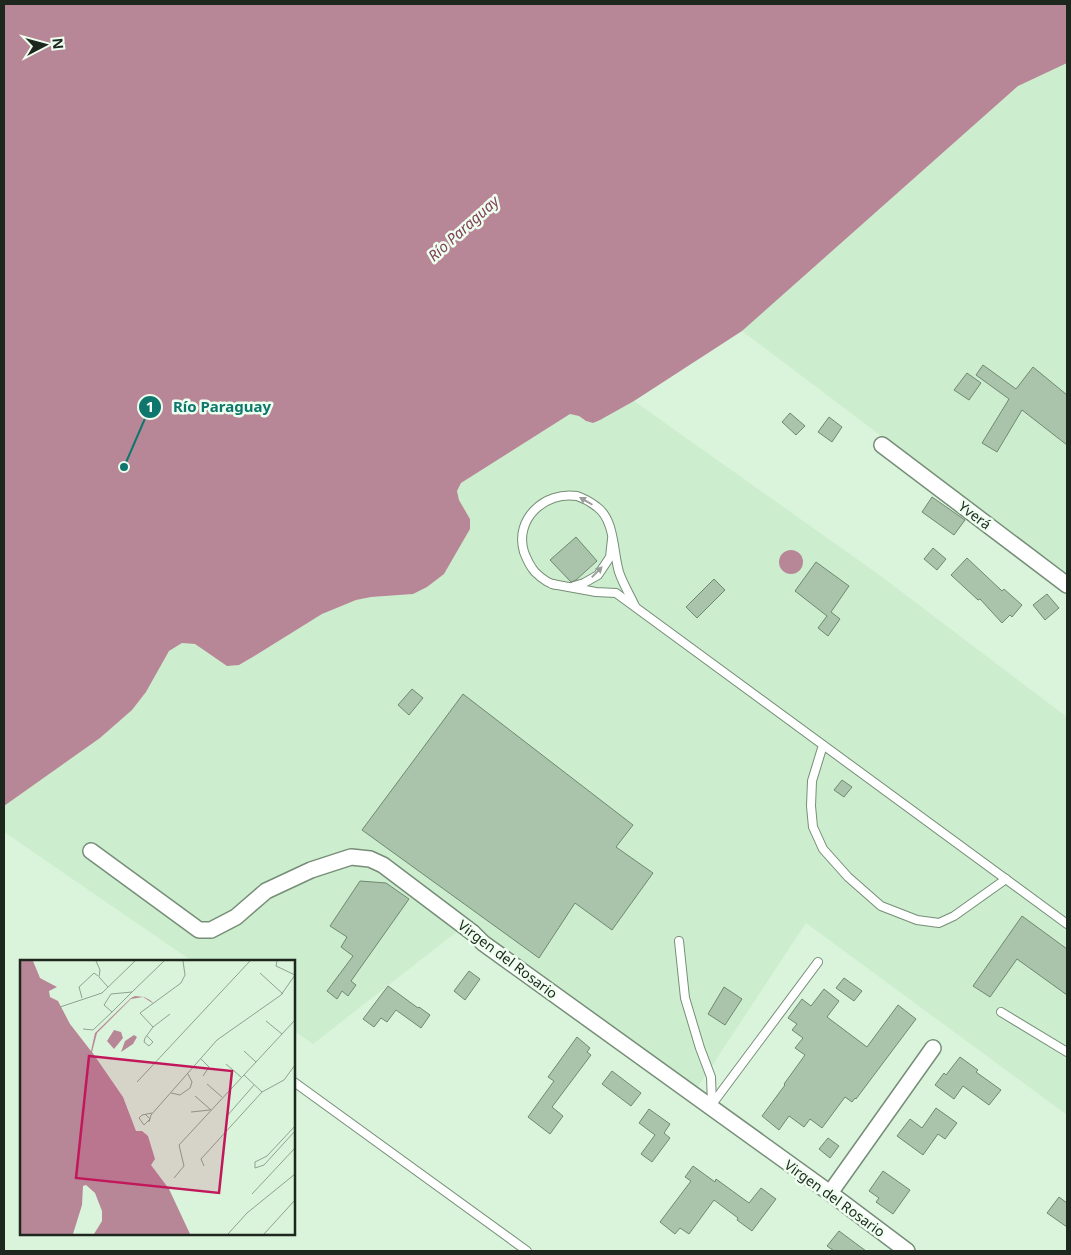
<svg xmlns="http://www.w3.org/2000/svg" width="1071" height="1255" font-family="'Noto Sans',sans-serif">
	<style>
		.built { fill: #ccedce }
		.water { fill: #b88797 }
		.building { fill: #aac4ab; stroke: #708871 }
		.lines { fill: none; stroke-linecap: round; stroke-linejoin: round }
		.lane-casing { stroke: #768e77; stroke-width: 10 }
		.street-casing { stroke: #768e77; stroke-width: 18 }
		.lane { stroke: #fff; stroke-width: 8 }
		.street { stroke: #fff; stroke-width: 15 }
		.oneway { fill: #999e99 }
		.labels { text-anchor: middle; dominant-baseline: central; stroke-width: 5; stroke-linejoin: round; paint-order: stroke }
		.street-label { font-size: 14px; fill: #1d271d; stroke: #eefeef }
		.water-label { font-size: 15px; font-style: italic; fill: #804057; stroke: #eefeef }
		.inset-road { fill: none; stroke: #8ea28f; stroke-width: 1 }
		.view { fill: #c2185b; fill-opacity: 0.15; stroke: #c2185b; stroke-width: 2.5 }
		.inset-edge { fill: none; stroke: #1d271d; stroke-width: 2.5 }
		.leader { fill: none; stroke: #0f766e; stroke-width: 2 }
		.callout-dot { fill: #0f766e; stroke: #eefeef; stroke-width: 2 }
		.mark-label { font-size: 15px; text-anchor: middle; font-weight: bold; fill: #fff }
		.callout-label { font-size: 15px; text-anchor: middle; font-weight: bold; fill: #0f766e; stroke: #eefeef; stroke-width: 5; stroke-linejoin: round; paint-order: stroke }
	</style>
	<rect width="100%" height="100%" fill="#daf4db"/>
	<!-- built -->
	<g class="built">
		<polygon points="1067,38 1067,576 742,331 1018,86"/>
		<polygon points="634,401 878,574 1067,717 1067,1115 806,923 698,1087 468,923 313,1044 294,1031 294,961 192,961 4,832 4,806 100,738 132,710 146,692 169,651 182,643 195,644 213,657 239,665 251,658 322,614 356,600 371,597 413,594 444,574 470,529 470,519 459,500 457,491 461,483 570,414 579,416 586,421 593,423"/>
	</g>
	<!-- water -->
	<g class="water">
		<polygon points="4,4 1067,4 1067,63 1018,86 742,331 634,401 600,420 593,423 586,421 579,416 570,414 461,483 457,491 459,500 470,519 470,529 444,574 427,587 413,594 371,597 356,600 322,614 251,658 239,665 227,666 195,644 182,643 169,651 146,692 132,710 100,738 4,806"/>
		<circle cx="791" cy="562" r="12"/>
	</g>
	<!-- building -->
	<g class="building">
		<polygon points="983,365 1016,389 1033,367 1067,395 1067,445 1022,410 997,452 982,443 1009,399 976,375"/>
		<polygon points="967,373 981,383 969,400 954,390"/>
		<polygon points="790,413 805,426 796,435 782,422"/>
		<polygon points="829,417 842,427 832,442 818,432"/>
		<polygon points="932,497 965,520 954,535 922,512"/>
		<polygon points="576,537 597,561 576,580 571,582 550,560"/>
		<polygon points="933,548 946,559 937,570 924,559"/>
		<polygon points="967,558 1002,591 1004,589 1022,605 1012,617 1010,615 1002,623 980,599 978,600 951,575"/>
		<polygon points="816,562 849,586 831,612 840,619 828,636 818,628 827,616 795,591"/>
		<polygon points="714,579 725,590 697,618 686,607"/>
		<polygon points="1047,594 1059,608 1045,620 1033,605"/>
		<polygon points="412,689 423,698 409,715 398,705"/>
		<polygon points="463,694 633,825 616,847 653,873 612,930 575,903 539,958 362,830"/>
		<polygon points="842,780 852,787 844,797 834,790"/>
		<polygon points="360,881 386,883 409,899 351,981 356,985 348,996 342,991 337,999 327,991 353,956 341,947 347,937 330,926"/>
		<polygon points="1022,916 1067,949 1067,995 1017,959 990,997 973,986"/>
		<polygon points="469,971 480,979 465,1000 454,991"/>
		<polygon points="844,978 862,991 854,1001 836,988"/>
		<polygon points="388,986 418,1008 419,1007 430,1015 421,1028 396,1010 387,1022 381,1018 374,1027 363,1019"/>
		<polygon points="724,987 742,999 725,1025 708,1014"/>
		<polygon points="824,989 839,1001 827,1017 867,1047 898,1005 916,1019 856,1099 855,1098 852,1102 845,1097 822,1128 810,1119 804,1127 789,1116 779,1130 762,1116 785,1085 784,1084 805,1055 795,1048 803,1038 792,1030 797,1024 788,1018 802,999 811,1006"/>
		<polygon points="577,1037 590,1048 587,1052 591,1055 552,1107 563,1116 550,1134 528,1117 554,1081 548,1077"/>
		<polygon points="960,1057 978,1070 976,1072 1001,1090 989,1105 963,1086 954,1099 935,1085 944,1073 946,1075"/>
		<polygon points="612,1071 641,1093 631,1106 602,1084"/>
		<polygon points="936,1108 957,1123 945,1139 938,1134 923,1155 897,1136 910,1119 922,1128"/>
		<polygon points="649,1109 670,1124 664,1133 670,1138 652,1162 641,1154 655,1135 639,1123"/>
		<polygon points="828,1138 839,1146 830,1158 819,1149"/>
		<polygon points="693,1166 715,1182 716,1179 749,1203 761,1188 776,1199 752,1231 737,1220 738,1218 714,1200 689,1234 680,1228 675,1234 660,1222 691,1181 685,1177"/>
		<polygon points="883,1171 910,1190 893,1214 876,1202 879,1198 869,1191"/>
		<polygon points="1059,1197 1067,1203 1067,1227 1047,1213"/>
		<polygon points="839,1231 866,1251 834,1251 827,1246"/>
	</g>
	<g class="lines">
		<!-- lane casing -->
		<g class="lane-casing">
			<g id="lane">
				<polyline points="552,584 596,592 616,593 1067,924"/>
				<path d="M557,585C548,584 541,578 535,572C529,565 527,560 524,552C514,519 545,491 577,496C583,498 592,503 597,507C615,520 613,552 619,572C623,584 630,595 635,606"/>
				<polyline points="574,586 584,583 598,575 610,557 612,539"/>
				<polyline points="823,745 812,781 811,806 813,827 823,849 848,877 881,906 917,920 939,923 954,916 1006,879"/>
				<polyline points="679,941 685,998 700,1048 711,1077 712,1104"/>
				<polyline points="1001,1012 1067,1052"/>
				<polyline points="294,1082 527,1251"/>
				<polyline points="710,1107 818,962"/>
			</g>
		</g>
		<!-- street casing -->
		<g class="street-casing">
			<g id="street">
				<polyline points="882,445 1067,585"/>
				<polyline points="91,851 199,930 211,930 236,917 266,891 311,870 351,857 370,859 383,865 473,933 483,943 830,1193 907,1251"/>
				<polyline points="830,1193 933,1048"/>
			</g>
		</g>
		<!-- lane -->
		<use href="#lane" class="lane"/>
		<!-- street -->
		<use href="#street" class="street"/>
	</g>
	<!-- one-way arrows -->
	<defs><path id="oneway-solid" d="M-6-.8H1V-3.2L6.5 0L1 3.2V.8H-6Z" transform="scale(1.25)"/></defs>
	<g class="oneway">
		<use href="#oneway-solid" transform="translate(586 501) rotate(-150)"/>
		<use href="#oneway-solid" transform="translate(597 572) rotate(-46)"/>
	</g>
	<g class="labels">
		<!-- street labels -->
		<g class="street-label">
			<text transform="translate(975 515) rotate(37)">Yverá</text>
			<text transform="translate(508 959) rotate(37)">Virgen del Rosario</text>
			<text transform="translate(835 1198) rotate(36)">Virgen del Rosario</text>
		</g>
		<!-- water labels -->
		<g class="water-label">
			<text transform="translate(463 228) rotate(-42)">Río Paraguay</text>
		</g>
	</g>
	<!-- overview -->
	<g transform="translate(20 960)">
		<rect width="275" height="275" fill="#daf4db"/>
		<path d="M0,1H13L20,18L37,27L29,31L30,37L38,41L50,64L71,91L75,73L111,38L115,36L124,37L130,40L134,44L123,37L111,39L77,73L72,92L103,137L116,171H122L128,176L135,199L131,205L149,229L170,274H74L82,261V251L75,233L66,225L63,226L62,245L53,274H0ZM94,70L101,72L103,78L94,89L87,81ZM114,75L117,77L113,84L101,92L105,81Z" fill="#b88797"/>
		<path class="inset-road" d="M76,1L80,10L79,17L88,27M257,1L256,6L275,15M240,13L263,34M112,32L92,52L84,45L91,34L112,32L144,1M62,38L59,27L74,13L78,16M40,47L82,33L115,1M246,61L262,74M133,67L150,54M63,69L73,70L92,52M127,76L133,82L129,86L124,82L125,78L133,67L120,53L161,23L165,15L163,1M224,91L236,102M181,99L189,107L183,116M206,104L221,117M224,115L242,132M117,122L230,1M187,124L202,137M151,133L160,135L170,128L172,122L168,114M175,136L191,150M171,152L190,150M125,154L130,159L124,165L119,158L122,155L132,153M207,156L234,125M129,162L131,155L197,80L261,35L275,15M275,166L247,196L235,202V208L244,205L275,171M184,206L181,199L242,132L264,120L275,105M154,218L164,206L159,185L275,60M232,234L275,188M208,274L227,253L275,214M244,274L275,240"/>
		<path class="view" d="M69,96L212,111L199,233L56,218Z"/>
		<rect width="275" height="275" class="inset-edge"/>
	</g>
	<!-- callouts -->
	<path class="leader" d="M124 467L150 407"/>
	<g class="callout-dot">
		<circle cx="124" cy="467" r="5"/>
		<circle cx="150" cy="407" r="12"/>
	</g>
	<g class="mark-label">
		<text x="150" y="412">1</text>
	</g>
	<g class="callout-label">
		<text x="222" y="412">Río Paraguay</text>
	</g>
	<!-- border -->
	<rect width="1071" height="1255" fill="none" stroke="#1d271d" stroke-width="10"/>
	<!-- north arrow -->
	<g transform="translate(45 45) rotate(84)" stroke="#eefeef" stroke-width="4" paint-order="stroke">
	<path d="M0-4L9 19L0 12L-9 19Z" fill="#1d271d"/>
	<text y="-8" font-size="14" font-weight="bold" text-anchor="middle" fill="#1d271d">N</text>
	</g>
</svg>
